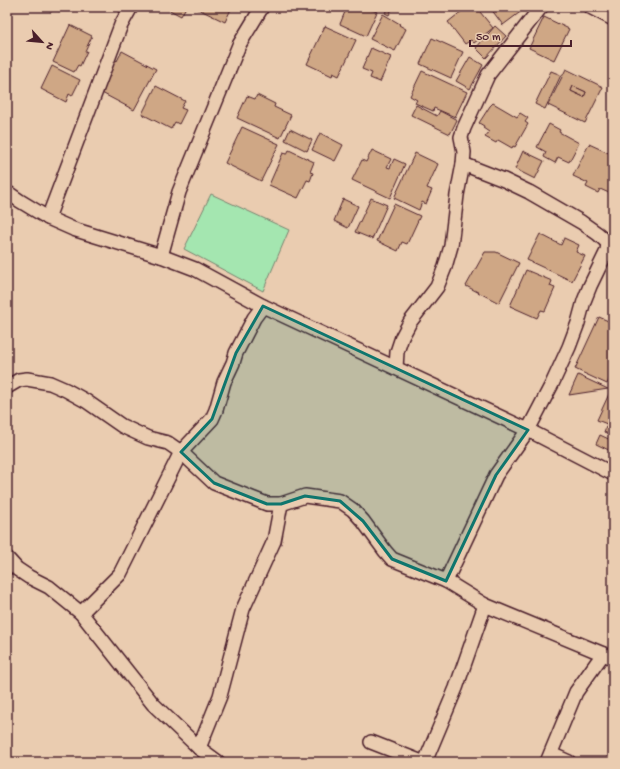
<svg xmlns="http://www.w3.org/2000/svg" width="620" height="769" font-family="'Gochi Hand',sans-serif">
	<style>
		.green { fill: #a4e6b0; stroke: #77826e }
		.building { fill: #cfa785; stroke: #4a1f2b; fill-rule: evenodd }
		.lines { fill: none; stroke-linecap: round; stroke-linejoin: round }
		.street-casing { stroke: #4a1f2b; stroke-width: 16 }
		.street { stroke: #eaccb0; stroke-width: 13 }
		.marked { fill: #0f766e; fill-opacity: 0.2; stroke: #0f766e; stroke-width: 3; stroke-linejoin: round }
	</style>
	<rect width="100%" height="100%" fill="#eaccb0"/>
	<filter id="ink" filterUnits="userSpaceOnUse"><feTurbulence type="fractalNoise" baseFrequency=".025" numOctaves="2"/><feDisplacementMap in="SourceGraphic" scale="8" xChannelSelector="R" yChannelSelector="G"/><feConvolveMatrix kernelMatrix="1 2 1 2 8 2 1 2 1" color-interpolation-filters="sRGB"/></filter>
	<g filter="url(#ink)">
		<!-- green -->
		<polygon class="green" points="211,194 289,230 263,291 184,249"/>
		<!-- building -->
		<g class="building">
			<polygon points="43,7 64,7 61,12 54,8 51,12"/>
			<polygon points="164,7 186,7 181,16"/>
			<polygon points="194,7 232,7 225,22"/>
			<polygon points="347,7 365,7 377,12 366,36 340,24"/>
			<polygon points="388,7 392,9 389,15 385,13"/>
			<polygon points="467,7 476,7 493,28 474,43 471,40 465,44 448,22"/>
			<polygon points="493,7 520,7 523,10 503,25 491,9"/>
			<polygon points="383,14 400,24 399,25 406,29 395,51 370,39"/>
			<polygon points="544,17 569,29 554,60 529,48"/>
			<polygon points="70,25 92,36 85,51 87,51 80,66 78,65 74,72 53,62"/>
			<polygon points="325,26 356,40 339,76 333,73 332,76 307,64"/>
			<polygon points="495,26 506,36 486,58 476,48"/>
			<polygon points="432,38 463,52 451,78 420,64"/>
			<polygon points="371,48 391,57 380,82 370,78 372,73 362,69"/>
			<polygon points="122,51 156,69 134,110 100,92 114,59 117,61"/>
			<polygon points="470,57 483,65 470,89 456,81"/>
			<polygon points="52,66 80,80 72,96 69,94 66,102 41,89"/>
			<path d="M566,69L603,87L585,123L548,105ZM573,86L586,92L584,97L571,91Z"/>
			<polygon points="422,71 467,92 455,117 434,108 433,111 415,103 417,100 410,96"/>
			<polygon points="551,71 561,75 545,109 535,104"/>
			<polygon points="156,86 185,101 181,108 186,110 179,124 175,122 171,129 142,114"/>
			<polygon points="573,86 586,92 584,97 571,91"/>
			<polygon points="257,95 275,104 274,107 291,115 280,138 237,118 247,96 255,99"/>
			<polygon points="493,103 517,117 520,113 528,118 525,122 528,124 515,147 513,146 512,148 498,140 496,143 485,137 489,132 483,128 484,126 479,123 490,106"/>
			<polygon points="416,105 437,116 440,111 457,120 450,134 411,115"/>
			<polygon points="549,124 560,130 559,132 579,143 569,162 558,157 555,163 544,157 546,152 537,147"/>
			<polygon points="242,127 279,144 261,181 225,163"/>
			<polygon points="290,129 312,140 307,151 285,140"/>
			<polygon points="320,133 343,145 335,161 312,150"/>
			<polygon points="589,144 613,155 613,184 609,193 600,189 598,193 586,187 588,183 573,176"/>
			<polygon points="289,150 314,162 310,172 313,173 310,181 307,180 298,198 269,185 283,153 287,154"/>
			<polygon points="372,150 391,159 387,167 390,168 394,159 405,164 390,198 352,180 362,160 366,162"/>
			<polygon points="523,151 544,161 535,179 515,169"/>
			<polygon points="415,153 438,164 427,188 432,190 426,204 422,202 419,210 394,198"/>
			<polygon points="371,198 387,205 372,239 355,232"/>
			<polygon points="343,199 358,206 348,228 334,221"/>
			<polygon points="394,204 420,216 407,244 402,242 398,251 377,241"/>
			<polygon points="540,234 561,245 564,238 579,245 576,252 585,256 572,281 527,260"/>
			<polygon points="485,252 496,252 519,263 499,303 466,286"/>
			<polygon points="526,270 552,281 550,286 555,288 545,311 541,310 537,318 510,306"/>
			<polygon points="599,317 613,323 613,372 607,384 575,369"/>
			<polygon points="578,375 608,389 569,395"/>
			<polygon points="609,394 613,395 613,436 604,432 607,424 597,420"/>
			<polygon points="600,435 613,441 613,452 596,444"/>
		</g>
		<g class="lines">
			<!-- street casing -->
			<g class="street-casing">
				<g id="street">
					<polyline points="590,7 613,19"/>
					<polyline points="463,164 504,180 529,192 581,222 598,234 608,243 613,245"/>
					<polyline points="7,192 20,201 48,218 73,229 161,256 195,269 263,306 528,430 613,474"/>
					<polyline points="48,218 121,25 131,7"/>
					<polyline points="161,256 179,192 239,45 262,7"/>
					<polyline points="396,368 397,352 402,337 410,322 437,287 445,267 451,246 457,195 463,164 464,152 461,137 464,128 488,75 541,7"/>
					<polyline points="7,387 19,380 27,379 50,383 66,390 86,401 122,426 148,438 168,443 181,452 214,483 267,504 281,504 305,496 340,501 353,510 363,521 385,551 392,559 446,581 485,605 613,658"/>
					<polyline points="7,558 17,569 29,577 49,587 81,613 153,704 199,748 218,762"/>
					<polyline points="446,581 496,475 528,430 552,384 569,347 578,323 584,301 590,286 607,251 608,243"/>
					<polyline points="81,613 120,574 181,452 212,419 216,410 224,382 233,363 236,353 254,318 263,306"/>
					<polyline points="371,742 422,762"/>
					<polyline points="199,748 220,696 243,609 274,541 281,504"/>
					<polyline points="551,754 569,762"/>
					<polyline points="425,762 456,688 485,605"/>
					<polyline points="547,762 576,692 603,654"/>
				</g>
			</g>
			<!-- street -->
			<use href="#street" class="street"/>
		</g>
	</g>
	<!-- marked area -->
	<path class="marked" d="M263,306L528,430L496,475L446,581L392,559L363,521L340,501L305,496L281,504H267L214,483L181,452L212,419L236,353Z"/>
	<!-- margin -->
	<rect width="620" height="769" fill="none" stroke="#eaccb0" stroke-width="24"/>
	<rect x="12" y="12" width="596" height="745" fill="none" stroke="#4a1f2b" stroke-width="1.5" filter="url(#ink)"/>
	<!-- north arrow -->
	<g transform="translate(42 42) rotate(117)" stroke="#eaccb0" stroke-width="3" paint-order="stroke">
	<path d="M0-3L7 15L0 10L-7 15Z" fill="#4a1f2b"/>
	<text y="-6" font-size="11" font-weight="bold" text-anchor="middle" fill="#4a1f2b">N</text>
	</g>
	<!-- scale -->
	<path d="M470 40v6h101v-6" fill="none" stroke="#4a1f2b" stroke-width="2"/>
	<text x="476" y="40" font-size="12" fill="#4a1f2b" stroke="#eaccb0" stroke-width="3" paint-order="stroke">50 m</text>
</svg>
